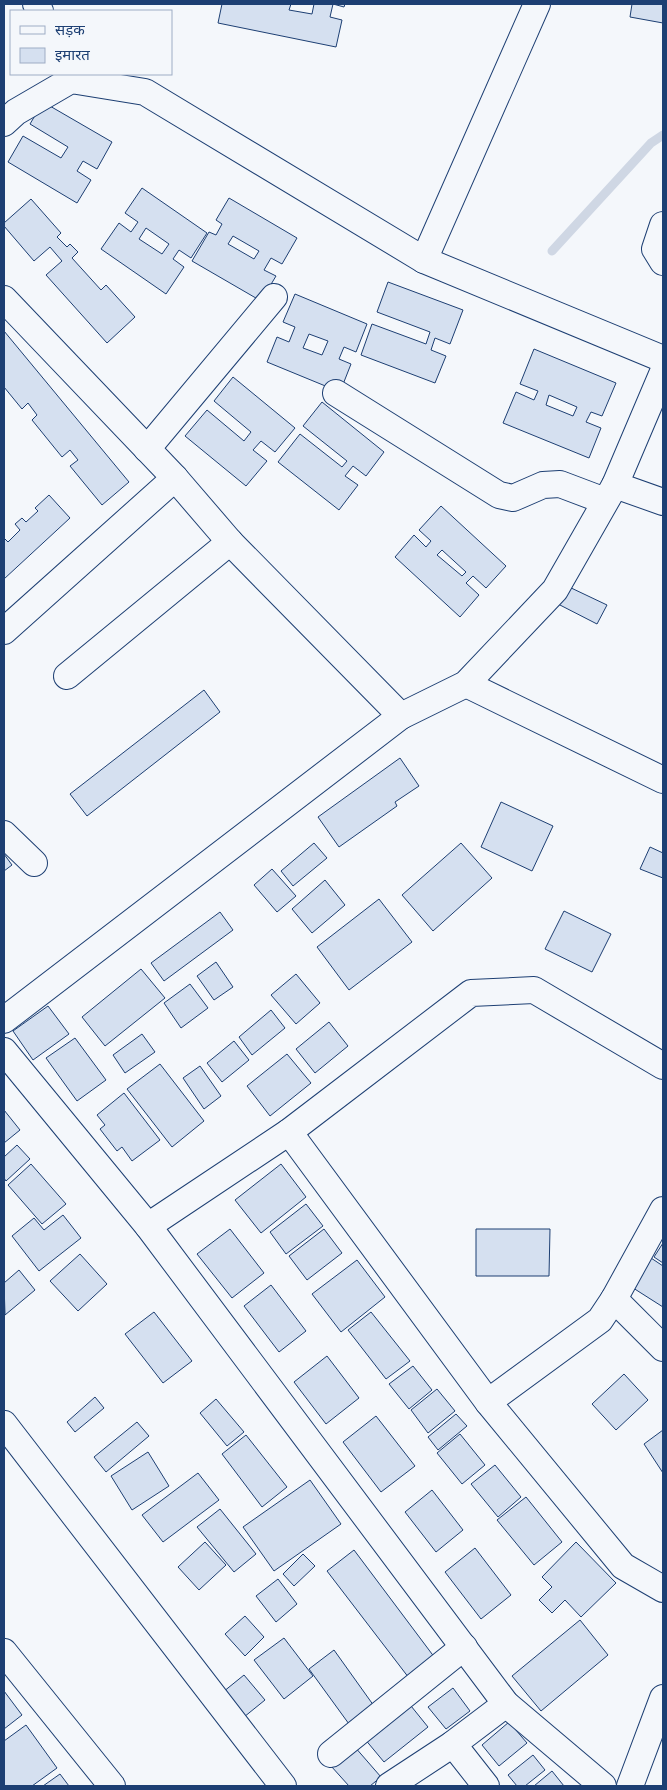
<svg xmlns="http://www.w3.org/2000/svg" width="667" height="1790" font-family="'Noto Serif','Noto Sans Devanagari',serif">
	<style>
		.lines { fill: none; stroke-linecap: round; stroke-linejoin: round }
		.stream { stroke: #cfd7e4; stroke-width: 9 }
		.building { fill: #d5e0f0; stroke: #1d3f73; fill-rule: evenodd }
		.minor-casing { stroke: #1d3f73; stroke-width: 28 }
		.minor { stroke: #f4f7fb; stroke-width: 26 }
	</style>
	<rect width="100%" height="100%" fill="#f4f7fb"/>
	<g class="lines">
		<!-- stream -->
		<polyline class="stream" points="552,251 651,143 663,135"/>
	</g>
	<!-- building -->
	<g class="building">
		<polygon points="222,4 291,4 289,10 312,14 314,4 345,4 344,7 333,4 330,17 342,20 336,47 218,23"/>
		<polygon points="632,4 663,4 663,23 630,17"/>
		<polygon points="43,102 112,142 97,169 83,161 77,171 91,180 77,203 8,162 23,136 61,158 68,147 30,124"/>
		<path d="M142,188L207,233L191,258L179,250L173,259L184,267L166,294L101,249L119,223L131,232L138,222L125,213ZM146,228L169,244L162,254L139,239Z"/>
		<path d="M229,198L297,238L282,264L271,258L264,270L276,276L261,301L192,261L209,232L216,235L222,224L216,220ZM233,236L259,251L254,259L228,244Z"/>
		<polygon points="31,199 61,233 57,237 67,247 70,244 78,252 72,258 101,290 106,285 135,317 107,343 46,275 62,261 50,247 34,261 4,226 4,223"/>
		<polygon points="388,282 463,310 450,344 435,338 431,350 446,356 435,383 361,355 372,324 426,344 430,332 377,312"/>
		<path d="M295,294L367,324L356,352L344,347L339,359L351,364L340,392L267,362L277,337L289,342L295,327L283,322ZM309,334L328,341L322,355L303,348Z"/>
		<polygon points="4,331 129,482 102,505 70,466 78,460 70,450 62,457 32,420 37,415 28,403 22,409 4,387"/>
		<path d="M534,349L616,383L602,416L591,412L586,422L601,428L589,458L503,423L516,392L534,400L538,391L520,384ZM549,395L577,407L573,416L546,405Z"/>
		<polygon points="233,377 295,428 275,452 261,441 253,450 267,461 246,486 185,436 207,410 244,441 251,432 214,401"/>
		<polygon points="322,402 384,452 366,476 353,466 345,476 358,485 339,510 278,462 300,434 342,467 347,461 303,426"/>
		<polygon points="49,495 70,518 4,579 4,538 8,542 20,530 15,524 22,518 26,522 38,511 35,508"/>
		<path d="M441,506L506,566L486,588L473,576L466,583L479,595L460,617L395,557L414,535L426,547L431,541L419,530ZM442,550L466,572L462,576L437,555Z"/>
		<polygon points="567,586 607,605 597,624 558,604"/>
		<polygon points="204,690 220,712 87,816 70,794"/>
		<polygon points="400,758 419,786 395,802 397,806 339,847 318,817"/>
		<polygon points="501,802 553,826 532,871 481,847"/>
		<polygon points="314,843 327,858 293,886 281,871"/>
		<polygon points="461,843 492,878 433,931 402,895"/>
		<polygon points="650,847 663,853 663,878 640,869"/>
		<polygon points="4,854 12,865 4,871"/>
		<polygon points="272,869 296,896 277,912 254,885"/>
		<polygon points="325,880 345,905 312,933 292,909"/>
		<polygon points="379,899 412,942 349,990 317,947"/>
		<polygon points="564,911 611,934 592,972 545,949"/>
		<polygon points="220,912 233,930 164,981 151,963"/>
		<polygon points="216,962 233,987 214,1000 197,976"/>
		<polygon points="141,969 165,998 105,1046 82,1017"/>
		<polygon points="296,974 320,1003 296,1024 271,995"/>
		<polygon points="190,984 208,1008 181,1028 164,1003"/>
		<polygon points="48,1006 69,1034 33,1060 13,1031"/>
		<polygon points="271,1010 285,1028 252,1055 239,1037"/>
		<polygon points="329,1022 348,1046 315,1073 296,1049"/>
		<polygon points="142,1034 155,1052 125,1073 113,1055"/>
		<polygon points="75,1038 106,1080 77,1101 46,1058"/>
		<polygon points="234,1041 249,1060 222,1082 207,1063"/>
		<polygon points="287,1054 311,1083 270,1116 247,1086"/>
		<polygon points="160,1064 204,1121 172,1147 127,1089"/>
		<polygon points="200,1066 221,1096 204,1109 183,1078"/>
		<polygon points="124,1093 160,1140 132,1161 122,1147 117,1151 100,1129 105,1125 97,1115"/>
		<polygon points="4,1110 20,1130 4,1143"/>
		<polygon points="17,1145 30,1159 6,1181 4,1178 4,1157"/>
		<polygon points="31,1164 66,1204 42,1224 8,1185"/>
		<polygon points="281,1164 306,1197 261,1233 235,1200"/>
		<polygon points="306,1204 323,1226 286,1254 270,1232"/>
		<polygon points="63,1215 81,1238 39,1271 12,1236 34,1218 44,1230"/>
		<polygon points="230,1229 264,1273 232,1298 197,1254"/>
		<polygon points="324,1229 342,1253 307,1280 289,1256"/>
		<polygon points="476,1229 550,1229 549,1276 476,1276"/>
		<polygon points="663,1243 663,1263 654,1257"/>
		<polygon points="80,1254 107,1284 78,1311 50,1281"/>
		<polygon points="648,1256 663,1266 663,1307 630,1286"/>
		<polygon points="357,1260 385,1297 341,1332 312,1294"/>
		<polygon points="19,1270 35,1290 5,1315 4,1283"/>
		<polygon points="271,1285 306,1331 279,1352 244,1306"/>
		<polygon points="154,1312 192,1361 163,1383 125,1334"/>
		<polygon points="371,1312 410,1361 386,1379 348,1330"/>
		<polygon points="327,1356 359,1398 326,1424 294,1382"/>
		<polygon points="413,1366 432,1390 409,1409 389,1384"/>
		<polygon points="624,1374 648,1400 616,1430 592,1404"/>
		<polygon points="437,1389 455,1411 428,1433 411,1410"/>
		<polygon points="95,1397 104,1408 75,1432 67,1422"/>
		<polygon points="216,1399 244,1432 227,1446 200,1413"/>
		<polygon points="456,1414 467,1426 438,1450 428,1437"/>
		<polygon points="376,1416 415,1466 381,1492 343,1442"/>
		<polygon points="137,1422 149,1436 106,1472 94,1457"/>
		<polygon points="663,1430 663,1473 644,1444"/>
		<polygon points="460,1434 485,1465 462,1484 437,1453"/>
		<polygon points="246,1435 287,1487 262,1507 222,1454"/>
		<polygon points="148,1452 169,1486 132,1510 111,1476"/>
		<polygon points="495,1465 521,1497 498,1517 471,1484"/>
		<polygon points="198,1473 219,1500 163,1542 142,1515"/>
		<polygon points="310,1480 341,1524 274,1571 243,1527"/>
		<polygon points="432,1490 463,1530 436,1552 405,1512"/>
		<polygon points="526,1497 562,1542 534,1565 497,1520"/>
		<polygon points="220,1509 256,1554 234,1572 197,1527"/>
		<polygon points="205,1542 226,1565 199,1590 178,1567"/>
		<polygon points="576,1542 616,1583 581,1617 565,1600 552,1613 539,1600 552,1587 542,1577"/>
		<polygon points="475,1548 511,1595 481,1619 445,1572"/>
		<polygon points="354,1550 435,1658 409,1678 327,1571"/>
		<polygon points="303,1554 315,1566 294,1586 283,1574"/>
		<polygon points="278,1579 297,1604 276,1622 256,1596"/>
		<polygon points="245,1616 264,1637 245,1656 225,1634"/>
		<polygon points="580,1620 608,1655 541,1711 512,1676"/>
		<polygon points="284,1638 313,1676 284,1699 254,1660"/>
		<polygon points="334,1650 374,1706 349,1724 309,1669"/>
		<polygon points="244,1675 265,1700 244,1717 223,1692"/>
		<polygon points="453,1688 470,1711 446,1729 428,1707"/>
		<polygon points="4,1691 22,1715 4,1729"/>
		<polygon points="407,1701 428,1727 384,1762 364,1738"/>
		<polygon points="509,1722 527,1743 499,1766 482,1745"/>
		<polygon points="26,1725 57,1768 32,1786 4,1786 4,1741"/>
		<polygon points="354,1746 381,1777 370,1786 349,1786 331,1766"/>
		<polygon points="533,1755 545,1770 525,1786 517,1786 508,1775"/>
		<polygon points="552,1771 564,1786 534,1786"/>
		<polygon points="60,1774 69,1786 43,1786"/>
	</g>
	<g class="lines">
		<!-- minor casing -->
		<g class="minor-casing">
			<g id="minor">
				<polyline points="36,4 40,11"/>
				<polyline points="4,123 16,112 71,80 145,92 424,260 663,359"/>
				<polyline points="663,225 655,249 663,262"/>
				<polyline points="424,260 537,4"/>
				<polyline points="4,299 175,478 230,542 401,716"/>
				<polyline points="336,393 499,495 513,498 543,485 560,484 605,501"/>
				<polyline points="147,449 274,297"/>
				<polyline points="615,485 663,502"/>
				<polyline points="4,631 175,478"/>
				<polyline points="67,676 230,542"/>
				<polyline points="466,684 663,780"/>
				<polyline points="4,834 34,863"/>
				<polyline points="4,1020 401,716 466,684 555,590 615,485 663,372"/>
				<polyline points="4,1051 148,1226 506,1704 603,1786"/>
				<polyline points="289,1132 488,1402 623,1566 663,1589"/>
				<polyline points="148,1226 289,1132 471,993 534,990 663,1066"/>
				<polyline points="614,1299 663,1348"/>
				<polyline points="488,1402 600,1320 614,1299 663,1210"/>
				<polyline points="4,1424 283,1786"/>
				<polyline points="4,1652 112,1786"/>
				<polyline points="453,1744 486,1786"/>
				<polyline points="331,1754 464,1647"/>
				<polyline points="389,1786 453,1744 506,1704"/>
				<polyline points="630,1786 663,1698"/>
			</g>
		</g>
		<!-- minor -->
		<use href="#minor" class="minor"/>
	</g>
	<!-- border -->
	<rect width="667" height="1790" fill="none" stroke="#1d3f73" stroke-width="10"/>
	<!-- legend -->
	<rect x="10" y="10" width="162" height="65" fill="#f4f7fb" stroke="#9eadc5"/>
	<rect x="20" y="26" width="25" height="8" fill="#f4f7fb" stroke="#9eadc5"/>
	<text x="55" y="35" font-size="15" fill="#1d3f73">सड़क</text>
	<rect x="20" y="48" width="25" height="15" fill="#d5e0f0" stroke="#9eadc5"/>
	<text x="55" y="60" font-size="15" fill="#1d3f73">इमारत</text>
</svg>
